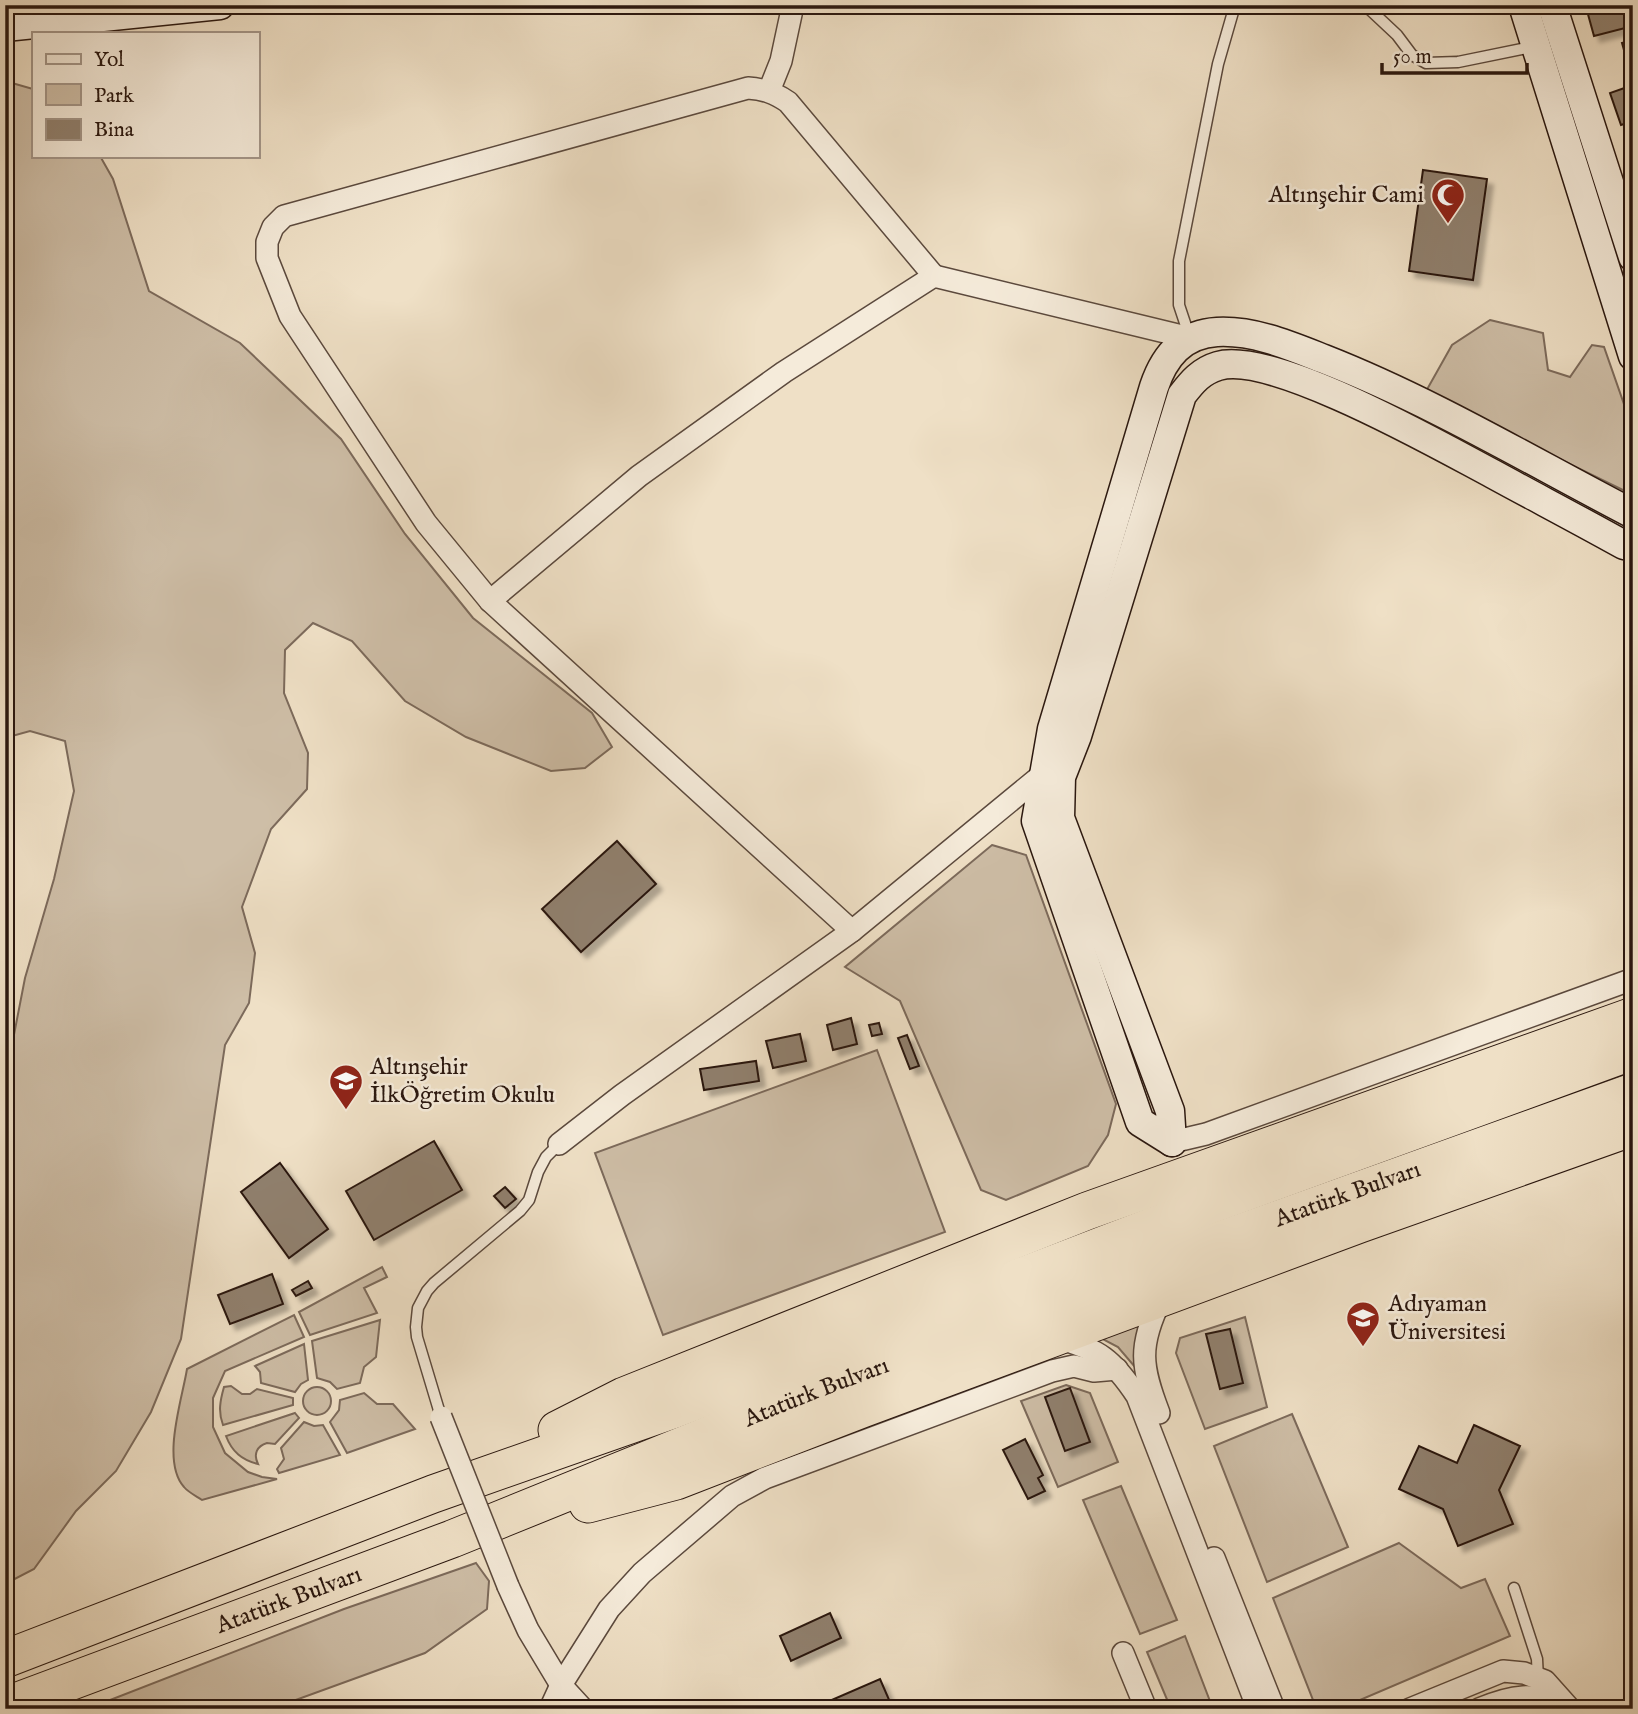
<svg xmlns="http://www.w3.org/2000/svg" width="1638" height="1714" font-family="'IM FELL English',serif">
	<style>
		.green { fill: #cebea7; stroke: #7c6a5b; stroke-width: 2 }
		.building { fill: #90806e; stroke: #2a170f; stroke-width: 2; filter: url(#shadow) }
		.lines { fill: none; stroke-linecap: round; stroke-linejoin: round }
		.lane-casing { stroke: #5b493d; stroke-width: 13 }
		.street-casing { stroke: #5b493d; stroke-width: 24 }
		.secondary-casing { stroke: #2a170f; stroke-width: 31 }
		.highway-casing { stroke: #2a170f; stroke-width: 39 }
		.lane { stroke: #f5ebda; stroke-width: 10 }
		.street { stroke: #f5ebda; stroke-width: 21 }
		.secondary { stroke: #f5ebda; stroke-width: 28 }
		.highway { stroke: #efe0c6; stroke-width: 37 }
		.street-bridge-casing { stroke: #5b493d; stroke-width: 24; stroke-linecap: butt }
		.street-bridge { stroke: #f5ebda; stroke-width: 21 }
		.labels { text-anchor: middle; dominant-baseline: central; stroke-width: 5; stroke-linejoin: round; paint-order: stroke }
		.poi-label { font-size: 24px; fill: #2a170f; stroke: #f5ebda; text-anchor: start }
		.street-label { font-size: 24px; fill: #2a170f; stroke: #f5ebda }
	</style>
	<defs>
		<filter id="shadow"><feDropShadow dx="6" dy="6" stdDeviation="2" flood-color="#0004"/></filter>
	</defs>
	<rect width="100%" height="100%" fill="#efe0c6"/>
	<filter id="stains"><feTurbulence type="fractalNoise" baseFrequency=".00286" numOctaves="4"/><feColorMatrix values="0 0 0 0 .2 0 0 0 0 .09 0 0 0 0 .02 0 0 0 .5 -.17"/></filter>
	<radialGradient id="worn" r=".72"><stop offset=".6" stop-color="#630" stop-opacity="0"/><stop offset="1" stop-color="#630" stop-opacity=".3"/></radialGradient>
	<!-- green -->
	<g class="green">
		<polygon points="5,81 33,89 33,156 100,156 113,179 149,291 240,343 341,439 405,534 473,618 592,713 612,747 585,768 551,771 466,737 405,701 352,641 313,623 285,650 284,693 308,753 307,789 271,829 242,907 255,953 249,1003 225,1045 181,1339 151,1412 116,1471 76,1511 34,1569 5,1584 5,1153 8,1134 5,1081 25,978 54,879 74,791 65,741 30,731 5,738"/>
		<polygon points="1490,320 1543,333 1548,370 1570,377 1592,345 1604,347 1633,430 1633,495 1425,393 1452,345"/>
		<polygon points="992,845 1026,855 1116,1104 1108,1135 1088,1166 1006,1200 981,1190 900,1001 845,967"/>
		<polygon points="877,1050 945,1232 663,1335 595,1153"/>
		<polygon points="382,1267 387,1277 364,1288 377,1313 310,1335 299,1312"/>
		<path d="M294,1315L304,1337L225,1371L213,1398V1427L225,1453L248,1472L262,1477L277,1479L202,1500C196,1496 188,1492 184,1487C161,1461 182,1400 187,1369Z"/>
		<polygon points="1143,1316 1135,1343 1135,1367 1118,1347 1093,1334"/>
		<polygon points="1245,1317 1267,1407 1205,1429 1176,1353 1180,1338"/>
		<polygon points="380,1320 376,1357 364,1367 360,1383 337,1389 330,1382 317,1378 312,1341"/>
		<polygon points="304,1344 308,1380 301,1384 295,1392 261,1383 260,1372 255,1366"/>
		<polygon points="1066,1385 1090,1393 1118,1462 1058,1487 1021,1401"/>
		<path d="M231,1386L242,1394H250L257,1389L293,1398V1405L223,1425C218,1412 220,1401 224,1387Z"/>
		<circle cx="317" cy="1401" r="14"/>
		<polygon points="364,1393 377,1404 393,1404 415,1429 347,1453 330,1422 339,1410 340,1400"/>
		<path d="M295,1413L299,1418L275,1444L267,1443C257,1446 253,1454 258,1464C242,1460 232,1452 226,1436Z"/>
		<polygon points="1292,1414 1348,1547 1267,1582 1214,1446"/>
		<polygon points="304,1422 314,1426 323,1425 340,1455 279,1473 277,1469 284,1459 281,1448"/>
		<polygon points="1121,1486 1177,1620 1140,1634 1083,1500"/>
		<polygon points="1399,1543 1461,1588 1485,1579 1510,1636 1339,1709 1321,1709 1315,1705 1273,1598"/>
		<polygon points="476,1563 489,1581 487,1609 425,1653 271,1709 87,1709 344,1609"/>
		<polygon points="1185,1636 1213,1709 1171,1709 1147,1652"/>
	</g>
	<!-- building -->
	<g class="building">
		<polygon points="1588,5 1633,5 1633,26 1594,36 1586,7"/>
		<polygon points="1633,40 1633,67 1629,68 1622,43"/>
		<polygon points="1633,85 1633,121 1621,125 1610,93"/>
		<polygon points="1633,132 1633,166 1625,134"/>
		<polygon points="1423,170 1487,179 1473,280 1409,271"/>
		<polygon points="617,841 656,884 581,952 542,909"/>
		<polygon points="851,1018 857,1044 833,1050 827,1025"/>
		<polygon points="879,1023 882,1034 872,1036 869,1025"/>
		<polygon points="800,1034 806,1061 773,1068 766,1041"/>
		<polygon points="907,1035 919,1066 910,1069 898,1038"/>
		<polygon points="756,1061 759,1081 704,1090 700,1069"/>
		<polygon points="434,1141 462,1190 374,1240 346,1191"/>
		<polygon points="280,1163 328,1229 289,1258 241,1192"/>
		<polygon points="505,1187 516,1199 505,1208 494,1196"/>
		<polygon points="272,1274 283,1304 230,1324 218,1295"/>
		<polygon points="308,1281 312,1288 296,1296 292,1290"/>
		<polygon points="1230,1329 1243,1383 1220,1389 1206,1334"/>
		<polygon points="1070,1388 1090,1442 1065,1451 1045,1397"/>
		<polygon points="1474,1425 1520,1446 1499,1490 1513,1524 1458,1546 1443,1509 1399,1489 1419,1446 1457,1463"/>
		<polygon points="1025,1439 1043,1475 1038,1478 1045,1491 1028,1499 1003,1450"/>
		<polygon points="830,1613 841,1638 791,1661 780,1636"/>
		<polygon points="880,1679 893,1709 811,1709"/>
	</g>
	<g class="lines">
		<!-- lane casing -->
		<g class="lane-casing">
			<g id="lane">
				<polyline points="1365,5 1397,35 1412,55 1426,63 1458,62 1536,46"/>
				<polyline points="1190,338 1179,305 1179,261 1218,64 1235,5"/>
				<polyline points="441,1417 417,1337 416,1327 418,1308 427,1291 434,1283 520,1211 529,1200 538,1172 546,1157 559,1144"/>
				<polyline points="1514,1588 1537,1659 1538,1680"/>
				<polyline points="774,1709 779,1706"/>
			</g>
		</g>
		<!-- street casing -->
		<g class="street-casing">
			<g id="street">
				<polyline points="769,91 781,61 793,5"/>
				<polyline points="490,601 639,476 784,372 934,276 1190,338"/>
				<path d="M852,931L490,601L426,523L290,316L267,258V242L273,227L284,216L748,88C764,89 775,93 788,102L934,276"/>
				<polyline points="1172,1142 1206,1134 1633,979"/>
				<polyline points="559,1144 622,1095 852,931 1043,774 1052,775"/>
				<path d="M1057,1338C1099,1349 1113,1360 1137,1396L1258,1709"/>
				<path d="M1159,1413C1141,1366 1138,1346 1161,1299"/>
				<polyline points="1214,1558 1274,1709"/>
				<polyline points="508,1586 528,1630 561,1685 583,1709"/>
				<polyline points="1123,1653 1146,1709"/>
				<polyline points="550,1709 561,1685 609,1609 642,1573 732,1496 765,1478 1052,1371 1074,1366 1094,1371 1117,1369"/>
				<polyline points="1410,1709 1503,1671 1524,1673 1545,1681 1570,1709"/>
				<path d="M1479,1709C1510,1696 1536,1690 1567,1708"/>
			</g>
		</g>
		<!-- secondary casing -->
		<g class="secondary-casing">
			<g id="secondary">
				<polyline points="1523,5 1633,356"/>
				<polyline points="1552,5 1633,257"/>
				<polyline points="5,27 220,5"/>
				<path d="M1172,1142L1140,1122L1036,821L1052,729L1154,387C1164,357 1182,334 1217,332C1254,330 1291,346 1324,359C1431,401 1531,461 1633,514"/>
				<path d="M1172,1142L1170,1111L1060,818L1061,777L1077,736L1182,395C1192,382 1201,371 1218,366C1272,350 1440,446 1493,474C1537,498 1581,521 1624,545L1633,546"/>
			</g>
		</g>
		<!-- highway casing -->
		<g class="highway-casing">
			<g id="highway">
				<polyline points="557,1430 624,1396 1087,1211 1633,1016"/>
				<polyline points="588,1504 676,1481 862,1409 1360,1224 1633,1127"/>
				<polyline points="5,1659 433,1494 675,1409 1150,1227 1633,1051"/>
				<path id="s1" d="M5,1706L452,1539L812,1393L1164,1260L1633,1092"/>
			</g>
		</g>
		<!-- lane -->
		<use href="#lane" class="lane"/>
		<!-- street -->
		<use href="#street" class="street"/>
		<!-- secondary -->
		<use href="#secondary" class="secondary"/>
		<!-- highway -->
		<use href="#highway" class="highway"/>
		<!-- street-bridge casing -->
		<g class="street-bridge-casing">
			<polyline id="street-bridge" points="441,1417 508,1586"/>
		</g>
		<!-- street-bridge -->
		<use href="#street-bridge" class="street-bridge"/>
	</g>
	<!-- icons -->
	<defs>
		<g id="mosque-pin" transform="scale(1.75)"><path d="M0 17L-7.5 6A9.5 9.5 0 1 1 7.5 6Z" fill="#8f2418" stroke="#f5ebda"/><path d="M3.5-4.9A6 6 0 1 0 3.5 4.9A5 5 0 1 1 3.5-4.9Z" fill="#fff"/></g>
		<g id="school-pin" transform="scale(1.75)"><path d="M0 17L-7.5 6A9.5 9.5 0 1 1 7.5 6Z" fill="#8f2418" stroke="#f5ebda"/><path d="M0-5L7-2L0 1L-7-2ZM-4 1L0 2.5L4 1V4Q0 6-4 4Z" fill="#fff"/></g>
		<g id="university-pin" transform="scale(1.75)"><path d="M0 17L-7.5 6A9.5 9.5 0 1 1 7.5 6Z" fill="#8f2418" stroke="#f5ebda"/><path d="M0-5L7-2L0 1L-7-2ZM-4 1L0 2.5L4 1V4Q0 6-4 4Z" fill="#fff"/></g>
	</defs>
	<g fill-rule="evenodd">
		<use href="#mosque-pin" x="1448" y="195"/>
		<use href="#school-pin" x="346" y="1081"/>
		<use href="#university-pin" x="1363" y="1318"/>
	</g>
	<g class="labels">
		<!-- poi labels -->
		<g class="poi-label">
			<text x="1424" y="195" text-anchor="end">Altınşehir Cami</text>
			<text x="370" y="1067">Altınşehir<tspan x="370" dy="28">İlkÖğretim Okulu</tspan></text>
			<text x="1388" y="1304">Adıyaman<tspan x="1388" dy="28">Üniversitesi</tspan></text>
		</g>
		<!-- street labels -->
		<g class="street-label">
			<text stroke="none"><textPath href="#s1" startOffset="1437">Atatürk Bulvarı</textPath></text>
			<text stroke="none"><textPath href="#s1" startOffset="870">Atatürk Bulvarı</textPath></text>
			<text stroke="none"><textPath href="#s1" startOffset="303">Atatürk Bulvarı</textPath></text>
		</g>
	</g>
	<!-- margin -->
	<rect width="1638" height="1714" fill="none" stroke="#efe0c6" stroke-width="28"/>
	<rect x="7" y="7" width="1624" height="1700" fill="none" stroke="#2a170f" stroke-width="3.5"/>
	<rect x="14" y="14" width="1610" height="1686" fill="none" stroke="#2a170f" stroke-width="2"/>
	<!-- legend -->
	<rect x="32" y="32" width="228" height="126" fill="#f5ebda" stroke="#a49689" stroke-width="2"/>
	<rect x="46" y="54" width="35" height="10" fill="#f5ebda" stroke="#a49689" stroke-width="2"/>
	<text x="94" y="66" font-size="21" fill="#2a170f">Yol</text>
	<rect x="46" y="84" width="35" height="21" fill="#cebea7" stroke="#a49689" stroke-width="2"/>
	<text x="94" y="102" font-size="21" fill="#2a170f">Park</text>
	<rect x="46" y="119" width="35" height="21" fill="#90806e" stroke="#a49689" stroke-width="2"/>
	<text x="94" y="136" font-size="21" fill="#2a170f">Bina</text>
	<!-- scale -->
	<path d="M1382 63v10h145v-10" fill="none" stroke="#2a170f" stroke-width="3.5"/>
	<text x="1393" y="63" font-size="21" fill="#2a170f" stroke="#f5ebda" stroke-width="5" paint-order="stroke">50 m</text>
	<rect width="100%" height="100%" filter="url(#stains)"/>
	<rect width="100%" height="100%" fill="url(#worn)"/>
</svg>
